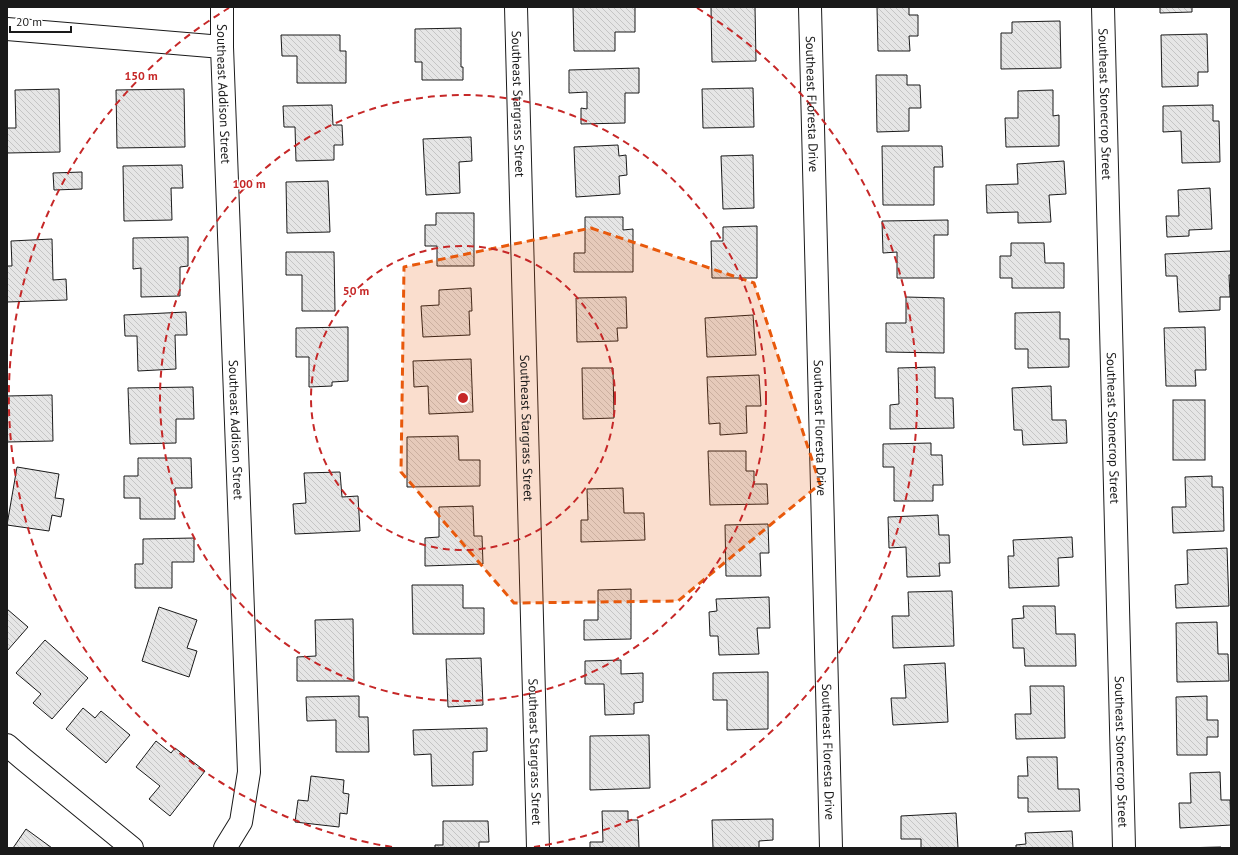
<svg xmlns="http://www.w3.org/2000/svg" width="1238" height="855" font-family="'PT Sans',sans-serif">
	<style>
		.building { fill: url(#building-back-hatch); stroke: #1a1a1a }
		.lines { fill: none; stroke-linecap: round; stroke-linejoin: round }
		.minor-casing { stroke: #1a1a1a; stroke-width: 24 }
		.minor { stroke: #fff; stroke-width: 22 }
		.marked { fill: #e8590c; fill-opacity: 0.2; stroke: #e8590c; stroke-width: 3; stroke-dasharray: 8 5; stroke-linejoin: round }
		.ring { fill: none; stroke: #c62828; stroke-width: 2; stroke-dasharray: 7 5 }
		.labels { text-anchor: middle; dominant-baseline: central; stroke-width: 3; stroke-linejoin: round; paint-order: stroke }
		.street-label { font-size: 13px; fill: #1a1a1a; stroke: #fff }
		.centre { fill: #c62828; stroke: #fff; stroke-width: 2 }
		.ring-label { font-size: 12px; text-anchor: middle; font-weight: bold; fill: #c62828; stroke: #fff; stroke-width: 3; stroke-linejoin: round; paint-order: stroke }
	</style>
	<defs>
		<pattern id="building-back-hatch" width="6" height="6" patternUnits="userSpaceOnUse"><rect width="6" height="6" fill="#e6e6e6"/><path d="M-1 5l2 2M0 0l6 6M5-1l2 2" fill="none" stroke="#c5c5c5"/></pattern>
	</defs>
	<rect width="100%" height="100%" fill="#fff"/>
	<!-- building -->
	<g class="building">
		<polygon points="573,7 635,7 635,32 615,32 615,51 574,51"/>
		<polygon points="711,7 755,7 756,61 712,62"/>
		<polygon points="877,7 909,7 909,15 918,15 918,36 909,36 910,51 878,51"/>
		<polygon points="1160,7 1192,7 1192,12 1160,13"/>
		<polygon points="1060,21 1061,68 1001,69 1001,33 1012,33 1012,22"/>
		<polygon points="461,28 461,67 463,67 463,80 422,80 422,62 415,62 415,29"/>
		<polygon points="1207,34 1208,72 1198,72 1198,86 1162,87 1161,35"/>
		<polygon points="281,35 340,35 340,51 346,51 346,83 297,83 297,56 282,56"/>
		<polygon points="639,68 639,93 625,93 625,123 581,124 581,108 587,109 587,92 569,93 569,70"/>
		<polygon points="876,75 907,75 907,85 920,85 921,108 909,108 909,131 877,132"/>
		<polygon points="753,88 754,127 703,128 702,89"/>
		<polygon points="59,89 60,152 7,153 7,128 16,128 15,90"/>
		<polygon points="184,89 185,147 117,148 116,90"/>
		<polygon points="1053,90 1053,116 1059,115 1059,146 1006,147 1005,118 1018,118 1018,91"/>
		<polygon points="332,105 333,125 342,125 343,145 334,145 334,160 296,161 295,127 284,127 283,106"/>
		<polygon points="1213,105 1213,121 1219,121 1220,162 1182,163 1181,131 1163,132 1163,106"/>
		<polygon points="471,137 472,161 459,162 460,193 426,195 423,139"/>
		<polygon points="618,145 619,156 626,155 627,175 619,176 620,194 576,197 574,147"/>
		<polygon points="882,146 942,146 943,167 934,167 934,205 883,205"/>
		<polygon points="753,155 754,208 723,209 721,156"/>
		<polygon points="1064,161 1066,194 1049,195 1051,222 1018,223 1018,212 987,213 986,185 1018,184 1017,164"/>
		<polygon points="182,165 183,188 171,188 172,220 124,221 123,166"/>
		<polygon points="82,172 82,189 54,190 53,173"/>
		<polygon points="328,181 330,232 287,233 286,182"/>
		<polygon points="1210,188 1212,229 1189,230 1189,236 1167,237 1166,216 1179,216 1178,190"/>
		<polygon points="436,213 474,213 474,266 437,266 437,246 425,246 425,225 436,225"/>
		<polygon points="585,217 623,217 623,230 633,229 633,272 574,272 574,253 585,253"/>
		<polygon points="948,220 948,235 934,235 934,278 897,278 897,252 883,253 882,221"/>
		<polygon points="757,226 757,278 712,278 711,241 723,241 723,227"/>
		<polygon points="188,237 188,266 180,267 180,296 141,297 141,268 133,269 133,238"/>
		<polygon points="52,239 53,280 66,279 67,300 7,302 7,266 12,266 11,241"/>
		<polygon points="1011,243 1044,243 1045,263 1064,263 1064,288 1012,288 1012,278 1000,278 1000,256 1011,256"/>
		<polygon points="1231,251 1231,275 1229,275 1230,297 1220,297 1220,310 1179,312 1177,276 1166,276 1165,254"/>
		<polygon points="286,252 334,252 335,311 302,311 302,275 286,275"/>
		<polygon points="471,288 472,311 469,311 470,335 423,337 421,306 439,305 439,290"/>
		<polygon points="626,297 627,328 617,328 618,341 577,342 576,298"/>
		<polygon points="906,297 944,298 944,353 886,352 886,323 906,323"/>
		<polygon points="186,312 187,335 175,335 176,369 138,371 137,336 125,336 124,315"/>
		<polygon points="1060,312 1060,339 1069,339 1069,367 1028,368 1028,349 1015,349 1015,313"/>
		<polygon points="753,315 756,355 707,357 705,318"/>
		<polygon points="348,327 348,381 332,382 332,386 309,387 309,357 296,357 296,328"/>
		<polygon points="1205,327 1206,370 1195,370 1196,386 1166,386 1164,328"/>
		<polygon points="471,359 473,412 429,414 428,386 414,387 413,361"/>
		<polygon points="935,367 935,398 953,398 954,428 890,429 890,405 899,404 898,368"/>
		<polygon points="582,368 613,368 614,418 583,419"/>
		<polygon points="759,375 761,406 746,406 747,433 720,435 720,423 709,424 707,377"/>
		<polygon points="1051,386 1052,420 1066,420 1067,443 1023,445 1022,430 1014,430 1012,388"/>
		<polygon points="193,387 194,419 176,419 176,443 130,444 128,388"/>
		<polygon points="52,395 53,441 7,442 7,396"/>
		<rect x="1173" y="400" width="32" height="60"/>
		<polygon points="458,436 459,460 480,460 480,486 407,487 407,437"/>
		<polygon points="931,443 931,455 942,455 943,485 933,485 933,501 894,501 894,467 883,467 883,444"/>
		<polygon points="708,451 746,451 746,471 754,471 754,484 767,484 768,504 710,505"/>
		<polygon points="138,458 191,458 192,488 175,488 175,519 140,519 140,498 124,498 124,476 138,476"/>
		<polygon points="17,467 59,474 55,498 64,499 61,517 52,515 49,531 7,525"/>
		<polygon points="340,472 342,497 358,496 360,531 295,534 293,504 306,503 304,473"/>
		<polygon points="1212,476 1212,487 1223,487 1224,531 1173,533 1172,507 1186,507 1185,477"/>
		<polygon points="623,488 624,513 644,513 645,540 581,542 581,520 588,520 587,489"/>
		<polygon points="473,506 474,536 482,536 483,564 425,566 425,538 439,537 439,507"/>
		<polygon points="938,515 939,535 949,535 950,563 939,563 940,576 907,577 906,547 889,548 888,517"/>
		<polygon points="768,524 769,553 760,553 761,576 726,576 725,525"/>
		<polygon points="1072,537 1073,557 1058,558 1059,586 1009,588 1008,556 1014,556 1013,540"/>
		<polygon points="194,538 194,562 172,562 172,588 135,588 135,564 143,564 143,539"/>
		<polygon points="1227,548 1229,606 1176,608 1175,585 1188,584 1187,550"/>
		<polygon points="412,585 463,585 463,608 484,608 484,634 413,634"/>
		<polygon points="631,589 631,639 584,640 584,620 598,620 598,590"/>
		<polygon points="952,591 954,646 893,648 892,616 909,616 908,592"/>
		<polygon points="769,597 770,628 757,628 759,654 719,655 718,636 710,636 709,612 717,611 716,599"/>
		<polygon points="1023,606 1055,606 1056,634 1075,634 1076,666 1025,666 1024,648 1013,648 1012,619 1024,618"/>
		<polygon points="159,607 197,620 187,648 197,651 189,677 142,661"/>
		<polygon points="7,609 28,627 7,651"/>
		<polygon points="353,619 354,681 297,681 297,657 316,656 315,620"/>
		<polygon points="1217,622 1218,654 1228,654 1229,681 1177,682 1176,623"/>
		<polygon points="45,640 88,678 52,719 33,703 41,694 16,673"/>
		<polygon points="481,658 483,705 448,707 446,659"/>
		<polygon points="621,660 621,674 643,673 643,702 634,703 634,714 605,715 604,684 585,684 585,661"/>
		<polygon points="945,663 948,722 893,725 891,698 906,698 904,665"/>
		<polygon points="768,672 768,729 727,730 727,700 713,700 713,673"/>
		<polygon points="1030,686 1064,686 1065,738 1016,739 1015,714 1031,714"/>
		<polygon points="359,696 359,717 368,717 369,752 336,752 336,720 307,721 306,697"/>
		<polygon points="1207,696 1207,720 1218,720 1218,737 1207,737 1207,755 1177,755 1176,697"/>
		<polygon points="83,708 95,718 101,711 130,735 106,763 66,729"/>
		<polygon points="487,728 487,751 473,752 473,785 432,786 431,754 414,755 413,730"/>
		<polygon points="649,735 650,788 590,790 590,736"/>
		<polygon points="156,741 171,753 175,748 205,771 170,816 149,799 160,786 136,767"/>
		<polygon points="1027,757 1057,757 1058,789 1079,789 1080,811 1028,812 1028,798 1018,798 1018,776 1028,776"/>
		<polygon points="1220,772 1221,800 1230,800 1231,825 1180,828 1179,803 1191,803 1190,773"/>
		<polygon points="311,776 344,780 343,793 349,794 347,814 340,813 339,827 295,822 298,800 308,801"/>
		<polygon points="602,811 628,811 628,820 638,820 639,848 590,848 590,842 603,842"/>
		<polygon points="956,813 958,848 921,848 921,839 901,839 901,816"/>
		<polygon points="773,819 773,840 759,841 759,848 713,848 712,820"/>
		<polygon points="443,821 488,821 489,842 479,842 479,848 435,848 435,845 443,845"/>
		<polygon points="26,829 52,848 13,848"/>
		<polygon points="1072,831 1073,848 1016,848 1016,845 1026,844 1025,833"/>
		<polygon points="1221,847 1221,848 1179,848"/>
	</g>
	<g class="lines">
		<!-- minor casing -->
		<g class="minor-casing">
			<g id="minor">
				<path id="s1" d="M222,7V47L249,772L241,822L225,848"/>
				<path id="s2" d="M516,7L538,848"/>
				<path id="s3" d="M810,7L831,848"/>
				<path id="s4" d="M1103,7L1124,848"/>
				<polyline points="7,29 222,47"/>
				<polyline points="7,745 22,758 132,848"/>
			</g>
		</g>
		<!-- minor -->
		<use href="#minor" class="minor"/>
	</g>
	<!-- marked area -->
	<path class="marked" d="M591,228L754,283L820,484L678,601L514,603L401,472L404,267Z"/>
	<!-- distance rings -->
	<g class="ring">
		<circle cx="463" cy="398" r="152"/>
		<circle cx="463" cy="398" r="303"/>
		<path d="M392 847A455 455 0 0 1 229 8M697 8A455 455 0 0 1 534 847"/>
	</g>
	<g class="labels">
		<!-- street labels -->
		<g class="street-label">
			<text stroke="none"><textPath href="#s1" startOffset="87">Southeast Addison Street</textPath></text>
			<text stroke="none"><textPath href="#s2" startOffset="97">Southeast Stargrass Street</textPath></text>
			<text stroke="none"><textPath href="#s3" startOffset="97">Southeast Floresta Drive</textPath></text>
			<text stroke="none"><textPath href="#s4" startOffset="97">Southeast Stonecrop Street</textPath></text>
			<text stroke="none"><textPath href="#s2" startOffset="421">Southeast Stargrass Street</textPath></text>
			<text stroke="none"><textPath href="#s3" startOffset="421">Southeast Floresta Drive</textPath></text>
			<text stroke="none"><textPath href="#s4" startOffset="421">Southeast Stonecrop Street</textPath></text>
			<text stroke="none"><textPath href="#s1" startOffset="423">Southeast Addison Street</textPath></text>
			<text stroke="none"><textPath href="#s2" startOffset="745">Southeast Stargrass Street</textPath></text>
			<text stroke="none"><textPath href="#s3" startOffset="745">Southeast Floresta Drive</textPath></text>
			<text stroke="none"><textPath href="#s4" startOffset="745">Southeast Stonecrop Street</textPath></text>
		</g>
	</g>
	<circle cx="463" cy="398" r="6" class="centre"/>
	<g class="ring-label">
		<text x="141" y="80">150 m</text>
		<text x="249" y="188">100 m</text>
		<text x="356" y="295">50 m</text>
	</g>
	<!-- border -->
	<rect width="1238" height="855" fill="none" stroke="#1a1a1a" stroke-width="16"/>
	<!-- scale -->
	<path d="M10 26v6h61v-6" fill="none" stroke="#1a1a1a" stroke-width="2"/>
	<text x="16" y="26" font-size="12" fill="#1a1a1a" stroke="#ffffff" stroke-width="3" paint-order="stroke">20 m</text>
</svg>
